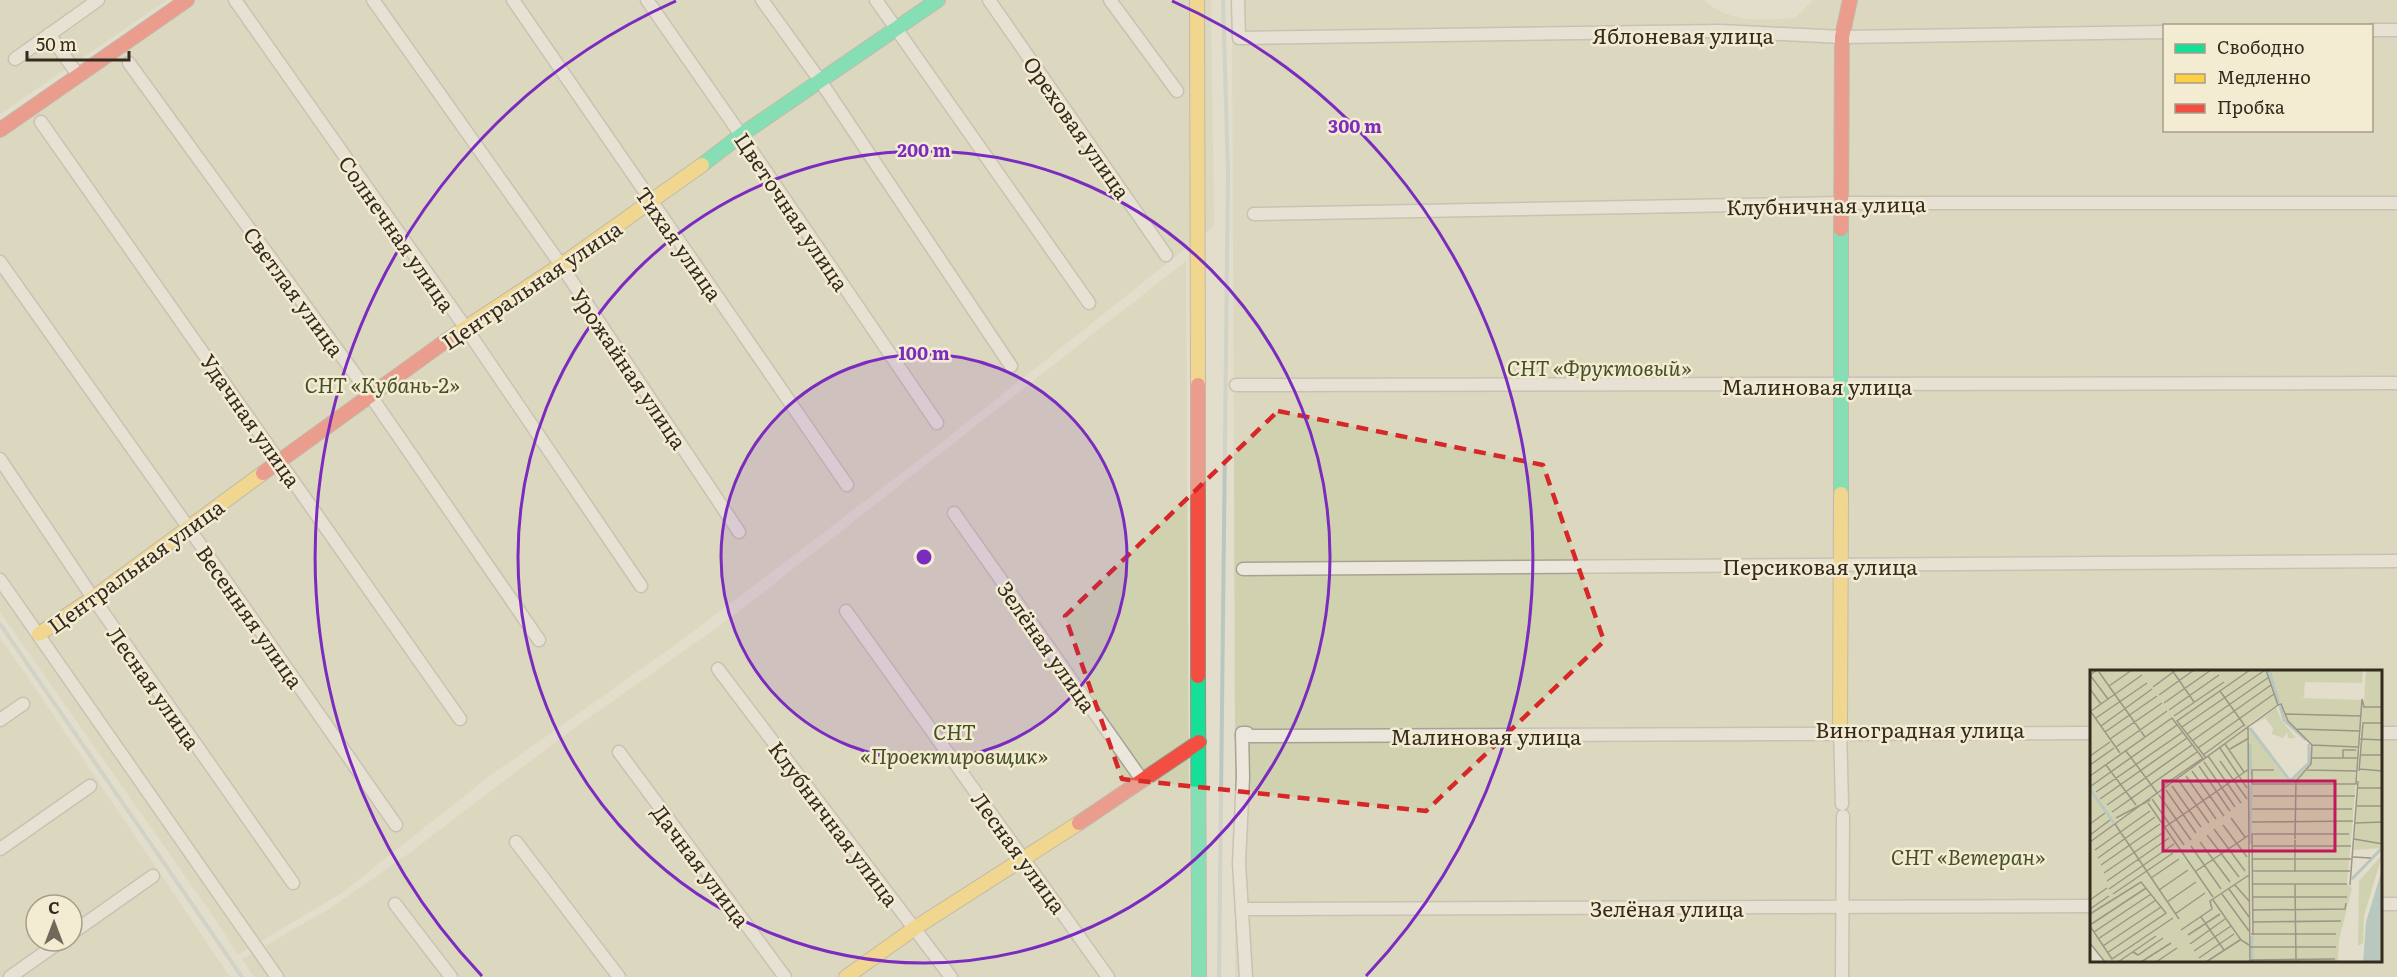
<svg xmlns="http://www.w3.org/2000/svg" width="2397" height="977" font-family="Literata,serif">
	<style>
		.green { fill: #d0d2af; fill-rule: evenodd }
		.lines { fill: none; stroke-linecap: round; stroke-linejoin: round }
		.stream { stroke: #b8c8be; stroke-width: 4 }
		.street-casing { stroke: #a8a295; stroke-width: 15 }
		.fast-casing { stroke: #979185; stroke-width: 16 }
		.slow-casing { stroke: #979185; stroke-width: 16 }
		.jam-casing { stroke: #979185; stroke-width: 16 }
		.street { stroke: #ebe7dd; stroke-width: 12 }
		.fast { stroke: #16e098; stroke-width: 14 }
		.slow { stroke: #ffcf43; stroke-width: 14 }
		.jam { stroke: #f24e42; stroke-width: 14 }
		.marked { fill: none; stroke: #d62828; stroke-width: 4.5; stroke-dasharray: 12 8; stroke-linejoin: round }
		.ring { fill: none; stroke: #7b2cbf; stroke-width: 3 }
		.labels { text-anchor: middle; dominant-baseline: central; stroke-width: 5; stroke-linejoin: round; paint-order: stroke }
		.street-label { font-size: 21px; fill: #352a1e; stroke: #f3ebd2 }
		.park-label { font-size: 21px; font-style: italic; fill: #445126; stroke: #f3ebd2 }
		.inset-river { fill: none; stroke: #b8c8be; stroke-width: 3 }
		.inset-road { fill: none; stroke: #9d9586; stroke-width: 1.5 }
		.view { fill: #c2185b; fill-opacity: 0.15; stroke: #c2185b; stroke-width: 3 }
		.inset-edge { fill: none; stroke: #352a1e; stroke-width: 3 }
		.centre { fill: #7b2cbf; stroke: #f3ebd2; stroke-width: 3 }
		.ring-label { font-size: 18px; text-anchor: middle; font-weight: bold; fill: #7b2cbf; stroke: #f3ebd2; stroke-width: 5; stroke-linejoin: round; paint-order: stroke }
	</style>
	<rect width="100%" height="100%" fill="#e3ddcc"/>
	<!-- green -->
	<g class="green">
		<polygon points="0,0 167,0 0,114"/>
		<polygon points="176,0 1211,0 1214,226 931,451 682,640 487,778 343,892 238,955 218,923 0,612 0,123"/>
		<path d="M1232,0H1704C1729,24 1763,20 1795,18L1813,0H2397V730H2381L2380,671H2091V731L1235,734ZM2164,26H2372V130H2164Z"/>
		<polygon points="1186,261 1190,977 254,977 242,959 329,909 411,852 558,740 733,616"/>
		<path d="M0,638L29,679L230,977H0ZM36,905H72V941H36Z"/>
		<polygon points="2381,731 2397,731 2397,977 1235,977 1235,735 2091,732 2091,960 2380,960"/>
	</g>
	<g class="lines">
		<!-- stream -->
		<g class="stream">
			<polyline points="0,624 242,977"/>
			<polyline points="1219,977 1228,172 1223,0"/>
		</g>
		<!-- street casing -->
		<g class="street-casing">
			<g id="street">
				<polyline points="235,0 465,327 641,586"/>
				<polyline points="373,0 561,265 739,532"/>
				<polyline points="513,0 847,485"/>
				<polyline points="647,0 741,135 937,423"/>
				<polyline points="762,0 821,82 1011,366"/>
				<polyline points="876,0 1089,303"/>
				<polyline points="989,0 1166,255"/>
				<polyline points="1110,0 1177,91"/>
				<polyline points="1238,0 1239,38 1720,31 1842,37 2164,32"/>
				<polyline points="2372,30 2397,30"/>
				<polyline points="49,34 78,75"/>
				<polyline points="15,59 98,0"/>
				<polyline points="129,63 370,395 539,640"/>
				<polyline points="41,122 460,719"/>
				<polyline points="1254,214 1842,203 2397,203"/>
				<polyline points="0,262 188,527 396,825"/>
				<polyline points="1236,385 2397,383"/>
				<polyline points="0,459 93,598 293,883"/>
				<polyline points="954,513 1142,780"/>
				<polyline points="1243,569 2397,561"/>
				<polyline points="0,580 277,977"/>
				<polyline points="846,611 1108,977"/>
				<polyline points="718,669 951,977"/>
				<polyline points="0,720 23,704"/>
				<polyline points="1840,728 1842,804"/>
				<polyline points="2380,733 2397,733"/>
				<polyline points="1242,736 2091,733"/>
				<polyline points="619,752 785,977"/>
				<polyline points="516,842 619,977"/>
				<polyline points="0,849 90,786"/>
				<polyline points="395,904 451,977"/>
				<polyline points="2380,904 2397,904"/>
				<polyline points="1242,909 2091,906"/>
				<polyline points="72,933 153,876"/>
				<polyline points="10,977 61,941"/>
				<polyline points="1246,977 1239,863 1243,777 1242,733 1247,733"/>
				<polyline points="1842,977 1843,816"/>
			</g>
		</g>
		<!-- fast casing -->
		<g class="fast-casing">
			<g id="fast">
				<polyline points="702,165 741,135 938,0"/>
				<polyline points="1841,494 1841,229"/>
				<polyline points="1198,676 1199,977"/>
			</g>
		</g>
		<!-- slow casing -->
		<g class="slow-casing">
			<g id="slow">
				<polyline points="1197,0 1198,385"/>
				<polyline points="447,340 561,265 702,165"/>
				<polyline points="39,634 93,598 263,473"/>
				<polyline points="1840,728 1841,494"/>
				<polyline points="846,977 915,928 1079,823"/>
			</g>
		</g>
		<!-- jam casing -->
		<g class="jam-casing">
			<g id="jam">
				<polyline points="0,130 187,0"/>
				<polyline points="1841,229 1842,37 1850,0"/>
				<polyline points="1198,385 1198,676"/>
				<polyline points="263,473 447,340"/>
				<polyline points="1079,823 1199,742"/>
			</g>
		</g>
		<!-- street -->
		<use href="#street" class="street"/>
		<!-- fast -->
		<use href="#fast" class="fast"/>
		<!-- slow -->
		<use href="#slow" class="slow"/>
		<!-- jam -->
		<use href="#jam" class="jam"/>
	</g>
	<!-- marked area -->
	<path d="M0 0H2397V977H0ZM1278,411L1543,465L1604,641L1426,811L1122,779L1065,616Z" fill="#e3ddcc" fill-opacity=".55" fill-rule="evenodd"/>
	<path class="marked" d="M1278,411L1543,465L1604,641L1426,811L1122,779L1065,616Z"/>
	<!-- distance rings -->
	<circle cx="924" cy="557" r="203" fill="#7b2cbf" fill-opacity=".12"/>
	<g class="ring">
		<circle cx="924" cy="557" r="203"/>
		<circle cx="924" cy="557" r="406"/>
		<path d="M482 976A609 609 0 0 1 676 1M1172 1A609 609 0 0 1 1366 976"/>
	</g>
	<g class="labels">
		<!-- street labels -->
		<g class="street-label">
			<text x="1683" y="34">Яблоневая улица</text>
			<text transform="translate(1078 127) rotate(55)">Ореховая улица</text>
			<text transform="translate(1826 204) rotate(-1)">Клубничная улица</text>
			<text transform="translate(793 211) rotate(56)">Цветочная улица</text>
			<text transform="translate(398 233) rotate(55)">Солнечная улица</text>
			<text transform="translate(680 243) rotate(55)">Тихая улица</text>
			<text transform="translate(531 284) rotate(-34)">Центральная улица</text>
			<text transform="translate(295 291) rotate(54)">Светлая улица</text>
			<text transform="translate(630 368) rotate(56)">Урожайная улица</text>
			<text x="1817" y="385">Малиновая улица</text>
			<text transform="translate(252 420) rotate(55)">Удачная улица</text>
			<text transform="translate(135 565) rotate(-36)">Центральная улица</text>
			<text x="1820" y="565">Персиковая улица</text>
			<text transform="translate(251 616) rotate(55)">Весенняя улица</text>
			<text transform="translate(1048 646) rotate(55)">Зелёная улица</text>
			<text transform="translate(155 687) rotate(55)">Лесная улица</text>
			<text x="1920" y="728">Виноградная улица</text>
			<text x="1486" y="735">Малиновая улица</text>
			<text transform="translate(835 823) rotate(53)">Клубничная улица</text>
			<text transform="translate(1020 852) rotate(54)">Лесная улица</text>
			<text transform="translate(702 865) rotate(53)">Дачная улица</text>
			<text x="1667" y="907">Зелёная улица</text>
		</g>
		<!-- park labels -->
		<g class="park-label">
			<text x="1599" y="366">СНТ «Фруктовый»</text>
			<text x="382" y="383">СНТ «Кубань-2»</text>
			<text x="954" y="730">СНТ<tspan x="954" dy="24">«Проектировщик»</tspan></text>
			<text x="1968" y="855">СНТ «Ветеран»</text>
		</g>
	</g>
	<!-- overview -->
	<g transform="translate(2090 670)">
		<rect width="292" height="292" fill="#e3ddcc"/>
		<path d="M0,0H178L189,33L159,54V58L199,113L220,93L221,75L196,50L180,0H273L272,13L215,12L214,27L211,28L274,30L276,0H292V178L264,180L273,33L257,214L262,218L249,270L248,292H162L159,60L160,292H16L0,271V121L24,154L48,135L25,152L0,117Z" fill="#d0d2af"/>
		<path d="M186,37L192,51L206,68H198L197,62L193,68L182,64L183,58L175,48L160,56ZM292,185L274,246L273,273L268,276L269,211Z" fill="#d0d2af"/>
		<path d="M292,200V292H273L276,252Z" fill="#b8c8be"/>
		<path class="inset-river" d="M179,0L189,33M190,36L194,50L216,70M160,58L200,111L219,93V74M160,74L161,105M0,119L24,153M160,174L161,116M262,209L293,177M162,266V292"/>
		<path class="inset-road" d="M7,0L0,5L18,29M82,0L104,32M176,0L188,35L191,34L198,51L222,75L221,94L206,111L205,169M9,2L55,67M19,16L42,0M63,17L86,0M0,19L11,34M130,21L155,56M69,25L104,0M74,33L121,0M273,37H293M79,40L129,5M1,41L52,5M1,42L30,83M195,44L271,46M84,46L134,12M6,48L57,13M11,56L62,19M158,56L160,292M92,57L175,0M206,59L270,61M15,62L67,26M97,64L179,7M20,69L72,33M270,69L293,70M102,71L181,15M135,74L154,102M222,75L268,77M26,77L77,41M108,78L184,24M130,78L157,118M140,79L159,68M36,81L68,124M113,85L154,55M271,85H293M0,86L20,72M118,86L151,133M116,88L87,51L160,0M222,88H268M253,88V80H266M130,91L157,129M114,92L145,137M0,95L24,78M16,95L46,135M109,96L140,141M269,99L293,101M184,100H162V114H266L272,29L274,37M217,100L266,101M102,101L134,146M269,101L273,53H293M0,106L82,48L114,90M96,106L126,149M89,111L119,153M74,115L113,88M1,116L87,55M82,116L111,157M268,118H293M76,120L106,163M6,122L93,62M69,125L101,170M163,126H265M10,129L97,68M62,129L94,175M58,133L123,227M17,135L102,75M266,136H293M162,139H262M22,142L107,82M26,148L60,130M141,148L155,167M162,152L263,151M265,153L293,152M0,154L15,143M25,154L89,249M133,155L157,187M75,157L159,99M124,159L155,201M192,164H259M0,165L20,150M117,165L149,207M264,169L293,174M0,172L188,35M110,172L140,212M101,176L131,219M162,176H261M5,180L60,141M263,187L281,188M8,188L65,147M162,189H261M11,195L70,154M106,201L159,165M163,201H260M205,202V170M14,203L74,162M61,208L89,189M17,211L79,168M162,214H257M205,214L206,292M145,215L159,231M260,215L268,111M19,219L84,174M139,219L159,247M69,220L98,200M23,224L83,183M132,224L159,261M163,227H257M0,230L17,218M123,230L151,270L159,275M77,232L106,212M0,239L19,226M163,240L255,239L256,233M0,244L51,212L76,243L17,283M85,244L115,223M111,247L134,280M163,252L251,251M0,255L56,218M0,256L22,289L83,248M91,260L122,239L120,231L159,205M4,262L61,224M161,264H246M98,265L130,244M163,265L162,164H192M8,269L66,230M0,273L15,292M100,274L135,249M13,276L71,237M159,277H246M104,281L141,256M43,282L48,285L73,268M109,288L144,264M160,290L245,289M28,292L66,266M51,292L81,273M66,292L87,278M116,292L150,270"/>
		<path class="view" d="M73,111H245V181H73Z"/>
		<rect width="292" height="292" class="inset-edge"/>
	</g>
	<circle cx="924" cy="557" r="9" class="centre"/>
	<g class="ring-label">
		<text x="1355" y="133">300 m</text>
		<text x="924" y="157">200 m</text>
		<text x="924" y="360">100 m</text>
	</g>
	<!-- legend -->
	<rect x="2163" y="24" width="210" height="108" fill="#f3ebd2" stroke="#a79e8a" stroke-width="1.5"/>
	<rect x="2175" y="44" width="30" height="9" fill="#16e098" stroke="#a79e8a" stroke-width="1.5"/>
	<text x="2217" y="54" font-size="18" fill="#352a1e">Свободно</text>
	<rect x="2175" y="74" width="30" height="9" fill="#ffcf43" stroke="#a79e8a" stroke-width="1.5"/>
	<text x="2217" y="84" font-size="18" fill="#352a1e">Медленно</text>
	<rect x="2175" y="104" width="30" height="9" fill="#f24e42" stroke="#a79e8a" stroke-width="1.5"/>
	<text x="2217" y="114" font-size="18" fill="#352a1e">Пробка</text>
	<!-- north arrow -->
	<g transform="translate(54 923)"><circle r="28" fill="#f3ebd2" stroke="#a79e8a" stroke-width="1.5"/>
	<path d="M0-4.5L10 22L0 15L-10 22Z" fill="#72695b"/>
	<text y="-9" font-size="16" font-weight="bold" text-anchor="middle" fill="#352a1e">С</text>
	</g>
	<!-- scale -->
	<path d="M27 51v9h102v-9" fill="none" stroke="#352a1e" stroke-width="3"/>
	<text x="36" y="51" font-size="18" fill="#352a1e" stroke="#f3ebd2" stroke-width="4.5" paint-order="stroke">50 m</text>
</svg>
